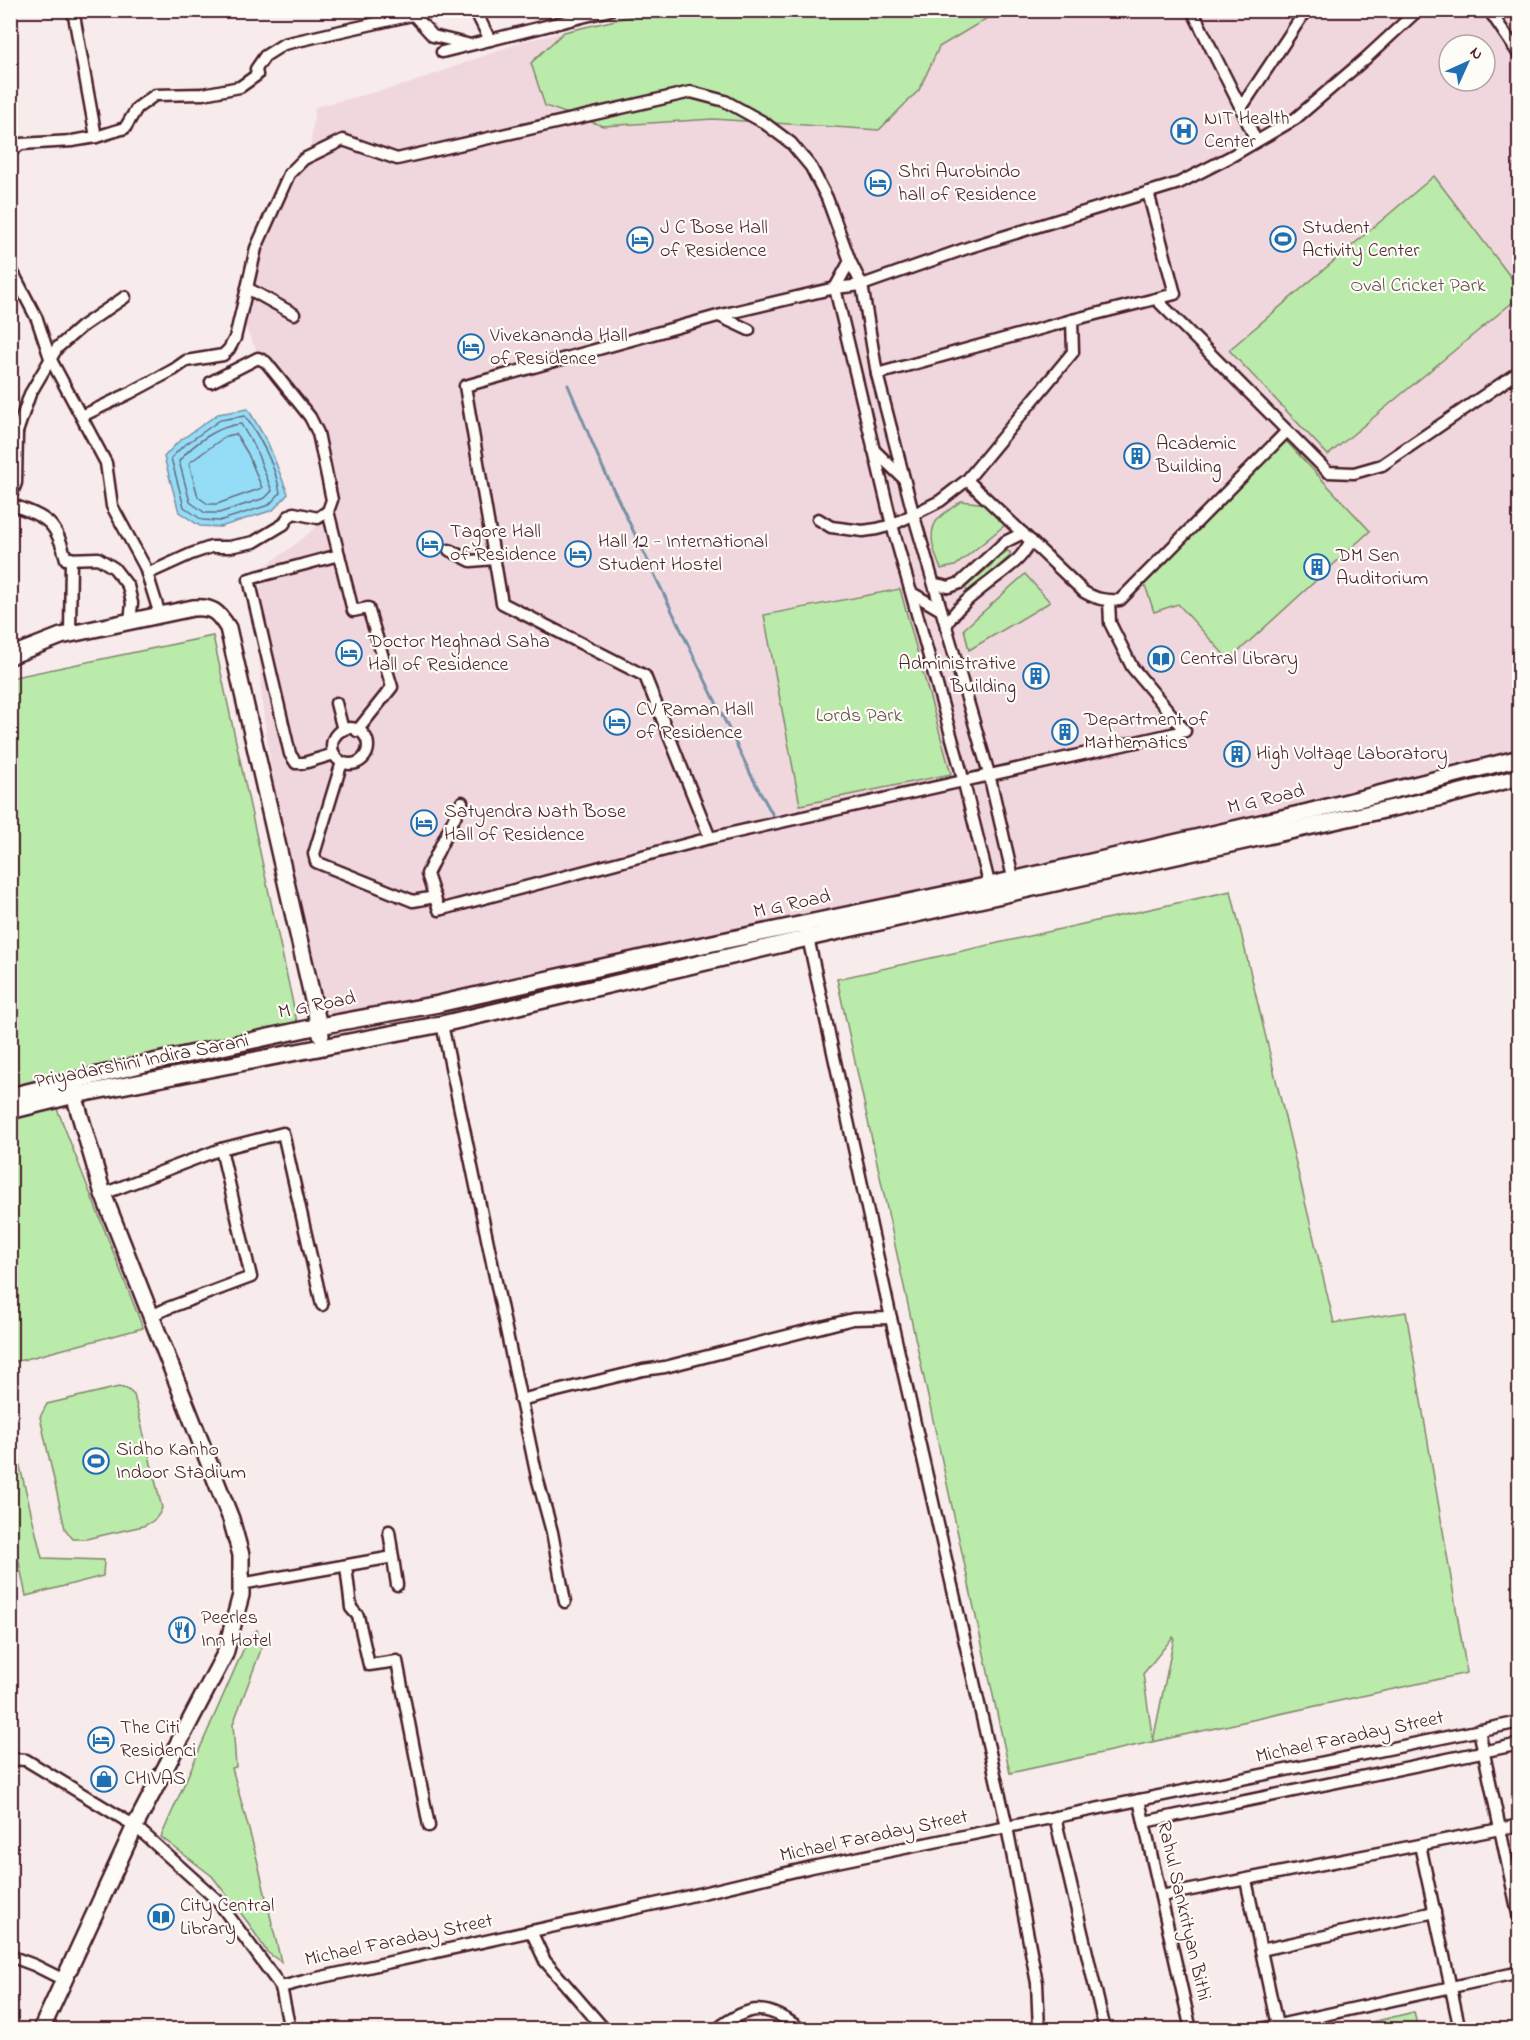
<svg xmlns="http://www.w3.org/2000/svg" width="1530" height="2040" font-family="'Indie Flower',sans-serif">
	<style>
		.built { fill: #f0d7dd; fill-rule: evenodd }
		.green { fill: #baebab; stroke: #82856b; stroke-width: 1.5; fill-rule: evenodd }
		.water { fill: #95ddf7; stroke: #7791a5; stroke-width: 1.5 }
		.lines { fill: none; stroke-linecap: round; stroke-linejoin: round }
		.shore { stroke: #686b7d; stroke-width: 1.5 }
		.stream { stroke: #7791a5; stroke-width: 3 }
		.street-casing { stroke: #4a1f2b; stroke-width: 15 }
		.secondary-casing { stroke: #4a1f2b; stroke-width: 20 }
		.street { stroke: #fdfcf7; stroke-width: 10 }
		.secondary { stroke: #fdfcf7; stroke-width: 15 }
		.labels { text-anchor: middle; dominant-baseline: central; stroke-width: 4.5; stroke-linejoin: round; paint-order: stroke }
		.poi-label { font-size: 20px; fill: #4a1f2b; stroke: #fdfcf7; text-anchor: start }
		.park-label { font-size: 20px; fill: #66524b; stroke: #fdfcf7 }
		.street-label { font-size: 20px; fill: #4a1f2b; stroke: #fdfcf7 }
	</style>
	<rect width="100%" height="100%" fill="#f7ebeb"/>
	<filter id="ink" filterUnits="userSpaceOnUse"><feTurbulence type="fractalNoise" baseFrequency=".0167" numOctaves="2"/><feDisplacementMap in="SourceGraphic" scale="12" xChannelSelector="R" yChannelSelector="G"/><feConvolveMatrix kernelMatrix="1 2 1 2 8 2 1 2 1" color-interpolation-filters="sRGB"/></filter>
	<g filter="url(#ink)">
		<!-- built -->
		<path class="built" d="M654,11H1519V763L323,1029L272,775L262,703L257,626L252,595L262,585V569L306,536L332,511L335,473L317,426L260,358L234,303L257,246L310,151L315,107L408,84L521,42ZM1449,45H1485V81H1449Z"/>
		<!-- green -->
		<g class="green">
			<polygon points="654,11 994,11 991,16 939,47 919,90 879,130 713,119 603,126 545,106 531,63 564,32"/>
			<polygon points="1434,176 1519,288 1519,297 1328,455 1229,350"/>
			<polygon points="1286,441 1370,531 1229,660 1178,604 1154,612 1144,582"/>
			<path d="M961,501L987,504L1005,525L955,566L941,569C935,555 926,533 938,519C944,512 954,507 961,501Z"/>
			<polygon points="1007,551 1010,552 1010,556 971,591 967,591 965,588"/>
			<polygon points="1025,574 1050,602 969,650 964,629"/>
			<polygon points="900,589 951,774 800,805 764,615"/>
			<polygon points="213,636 297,1022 11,1088 10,678"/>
			<path d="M1231,891L1334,1323L1406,1312L1467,1673C1314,1705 1163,1741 1010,1773L837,979ZM1173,1637L1174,1638L1153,1741L1143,1674Z"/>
			<polygon points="56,1106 143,1328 11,1363 11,1119"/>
			<path d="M119,1387L127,1389L134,1395L162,1508C158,1518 153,1522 143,1526L86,1539H73L65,1529L40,1417L47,1404Z"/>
			<polygon points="10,1425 42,1558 104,1560 103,1576 26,1596 11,1523"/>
			<polygon points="257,1630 262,1647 233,1724 236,1767 232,1768 257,1859 281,1962 267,1952 249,1924 212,1876 161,1837 248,1639"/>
			<polygon points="1414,2012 1418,2029 1343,2029"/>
		</g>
		<!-- water -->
		<polygon class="water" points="248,409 268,443 288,494 273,510 220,527 200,526 179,512 164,457 178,442 218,414"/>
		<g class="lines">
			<!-- shore -->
			<g class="shore">
				<path d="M245,416C260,437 276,467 280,493L269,505L219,521L202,520L184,507L171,458L182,447L220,420Z"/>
				<path d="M241,424L256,450L272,491L265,498L219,513H205L190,502L179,461C194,443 218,426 241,424Z"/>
				<polygon points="236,434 248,454 262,488 217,504 208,504 198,497 189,463 226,436"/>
			</g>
			<!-- stream -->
			<polyline class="stream" points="568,385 602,466 752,777 776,821"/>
			<!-- street casing -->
			<g class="street-casing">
				<g id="street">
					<polyline points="73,10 96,137"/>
					<polyline points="409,10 433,36 467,44"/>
					<polyline points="475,10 490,40"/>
					<polyline points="1192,10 1241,108 1256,141"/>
					<polyline points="1489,10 1520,56"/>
					<polyline points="442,52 610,10"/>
					<polyline points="1241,108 1306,10"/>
					<polyline points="10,152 21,144 72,141 96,137 125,128 137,108 155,95 203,94 240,87 257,75 256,69 265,56 284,44 412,15"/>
					<polyline points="850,261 835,288 892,525 960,767 991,891"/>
					<polyline points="10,267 37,319 50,358 106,463 112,506 145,567 160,615"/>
					<polyline points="1156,299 1328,472 1354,473 1382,465 1520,371"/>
					<polyline points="294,314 247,288 256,248 289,174 304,159 343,140 397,159 691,92 725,101 763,122 791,143 811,167 827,198 850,261 862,285 877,374 913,513 989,774 1015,886"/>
					<polyline points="719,316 749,330"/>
					<polyline points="877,374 1072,320"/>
					<polyline points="82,416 130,393 173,370 186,361 223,355 229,349 235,338 247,288"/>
					<polyline points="10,442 17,432 30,394 57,348 81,327 125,297"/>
					<polyline points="873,449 903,478"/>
					<path d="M967,480L1084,592C1096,599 1105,601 1120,600L1287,431"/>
					<polyline points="10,498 16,483 17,432"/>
					<path d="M10,504C47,518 55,519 66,559L98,558L114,568L128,586L132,603L130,622"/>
					<polyline points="328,511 353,611 368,608 392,687 357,731"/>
					<polyline points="818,519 831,527 863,531 877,529 892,525 940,501 967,480 1073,352 1072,320 1175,294 1148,192"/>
					<polyline points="449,550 471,561 494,559"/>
					<polyline points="147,574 191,554 211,547 229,547 254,542 284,524 288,517 294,513 318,518 328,511 332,500 318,433 310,417 266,362 258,358 211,382"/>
					<polyline points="935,584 949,587 960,583 1005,542 1023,533"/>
					<polyline points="912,593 941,610"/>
					<path d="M946,627C954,604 998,578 1017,560C1023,555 1027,547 1031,541"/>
					<polyline points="70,634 71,558"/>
					<polyline points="336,703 343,730"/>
					<circle cx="350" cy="746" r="18"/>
					<polyline points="334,754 304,763 296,763 290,754 249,579 339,555"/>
					<polyline points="342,762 314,854 316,862 413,901 435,897"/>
					<polyline points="1516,778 1520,792"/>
					<polyline points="462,802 427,874 439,910 710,838 1185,731 1132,667 1110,623 1109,601"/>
					<polyline points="710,838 645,676 502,603 465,386 725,314 835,288 862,285 970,247 1179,183 1230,157 1295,119 1365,59 1418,10"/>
					<polyline points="807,933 891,1318 1007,1827 1037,1983 1039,2030"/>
					<polyline points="442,1024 537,1477 552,1532 565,1602"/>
					<polyline points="221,1149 283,1133 322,1305"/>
					<polyline points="103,1194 221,1149 251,1277 168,1308 151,1316"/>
					<polyline points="520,1400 643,1370 665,1367 853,1319 891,1318"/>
					<polyline points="389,1531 397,1585"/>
					<polyline points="346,1566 351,1608 358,1616 369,1665 397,1661 429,1826"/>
					<polyline points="241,1584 393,1557"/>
					<polyline points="1479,1730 1520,1923"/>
					<polyline points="10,1759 26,1760 135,1826 217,1900 281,1987"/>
					<polyline points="1139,1800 1191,2030"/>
					<polyline points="1055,1817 1105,2030"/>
					<polyline points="1144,1822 1520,1744"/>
					<polyline points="1420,1845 1460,2030"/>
					<polyline points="1246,1880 1278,2030"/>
					<polyline points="1161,1896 1520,1825"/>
					<polyline points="531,1931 545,1961 605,2030"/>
					<polyline points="1261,1950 1435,1912"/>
					<polyline points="10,1956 34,1965 64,1980"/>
					<polyline points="290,2030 281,1987 304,1981 673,1900 812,1867 1520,1722"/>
					<path d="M716,2030C750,2003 768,2004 802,2030"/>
					<polyline points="1256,2030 1520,1972"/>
				</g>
			</g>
			<!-- secondary casing -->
			<g class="secondary-casing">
				<g id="secondary">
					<path d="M10,656L61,636L193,608C212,606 218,612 228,628L321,1035"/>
					<polyline points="10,1096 153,1062 319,1026 438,1004 660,954 990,885 1308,812 1520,758"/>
					<polyline points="10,1111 75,1095 442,1024 808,938 1438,798 1520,777"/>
					<polyline points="41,2030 135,1826 225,1654 241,1595 241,1555 231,1519 103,1194 72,1088"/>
				</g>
			</g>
			<!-- street -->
			<use href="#street" class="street"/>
			<!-- secondary -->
			<use href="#secondary" class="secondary"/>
		</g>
	</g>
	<!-- icons -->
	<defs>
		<g id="hospital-ring" transform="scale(1.35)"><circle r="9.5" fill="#fdfcf7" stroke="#1f6fb2" stroke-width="1.5"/><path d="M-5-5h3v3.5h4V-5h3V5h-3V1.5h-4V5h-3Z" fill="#1f6fb2"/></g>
		<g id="hotel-ring" transform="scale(1.35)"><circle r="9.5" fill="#fdfcf7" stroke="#1f6fb2" stroke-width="1.5"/><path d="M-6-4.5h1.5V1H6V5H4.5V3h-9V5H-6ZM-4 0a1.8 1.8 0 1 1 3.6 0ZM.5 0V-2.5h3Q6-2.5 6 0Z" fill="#1f6fb2"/></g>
		<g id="stadium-ring" transform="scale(1.35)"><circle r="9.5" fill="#fdfcf7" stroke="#1f6fb2" stroke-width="1.5"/><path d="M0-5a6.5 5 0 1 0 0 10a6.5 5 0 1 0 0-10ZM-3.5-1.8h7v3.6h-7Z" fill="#1f6fb2"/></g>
		<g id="building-ring" transform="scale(1.35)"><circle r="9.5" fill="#fdfcf7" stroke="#1f6fb2" stroke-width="1.5"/><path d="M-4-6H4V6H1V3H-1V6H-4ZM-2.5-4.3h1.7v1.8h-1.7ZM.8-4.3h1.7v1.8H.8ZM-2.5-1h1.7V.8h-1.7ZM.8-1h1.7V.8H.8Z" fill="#1f6fb2"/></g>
		<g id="library-ring" transform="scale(1.35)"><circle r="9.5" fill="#fdfcf7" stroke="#1f6fb2" stroke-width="1.5"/><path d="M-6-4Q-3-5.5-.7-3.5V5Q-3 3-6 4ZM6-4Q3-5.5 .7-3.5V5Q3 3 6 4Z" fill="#1f6fb2"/></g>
		<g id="restaurant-ring" transform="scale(1.35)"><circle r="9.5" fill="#fdfcf7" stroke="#1f6fb2" stroke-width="1.5"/><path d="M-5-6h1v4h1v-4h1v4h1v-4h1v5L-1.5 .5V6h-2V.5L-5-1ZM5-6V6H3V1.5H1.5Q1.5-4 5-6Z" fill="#1f6fb2"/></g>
		<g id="shop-ring" transform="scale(1.35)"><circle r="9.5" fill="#fdfcf7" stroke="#1f6fb2" stroke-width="1.5"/><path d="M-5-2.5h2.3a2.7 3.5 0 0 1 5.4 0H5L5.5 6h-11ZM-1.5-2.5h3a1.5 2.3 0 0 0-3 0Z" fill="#1f6fb2"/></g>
	</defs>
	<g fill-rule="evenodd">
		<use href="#hospital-ring" x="1184" y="131"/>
		<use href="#hotel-ring" x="878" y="183"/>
		<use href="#stadium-ring" x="1283" y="239"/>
		<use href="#hotel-ring" x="640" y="240"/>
		<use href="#hotel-ring" x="471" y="347"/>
		<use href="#building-ring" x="1137" y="456"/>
		<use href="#hotel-ring" x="430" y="544"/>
		<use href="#hotel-ring" x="578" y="554"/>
		<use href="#building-ring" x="1317" y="567"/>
		<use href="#hotel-ring" x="349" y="653"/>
		<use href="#library-ring" x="1161" y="659"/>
		<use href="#building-ring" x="1036" y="676"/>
		<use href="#hotel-ring" x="617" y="722"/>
		<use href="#building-ring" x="1065" y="732"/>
		<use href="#building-ring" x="1237" y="754"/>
		<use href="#hotel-ring" x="424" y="823"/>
		<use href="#stadium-ring" x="96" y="1461"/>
		<use href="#restaurant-ring" x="182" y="1630"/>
		<use href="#hotel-ring" x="101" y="1740"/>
		<use href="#shop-ring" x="104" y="1779"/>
		<use href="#library-ring" x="161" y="1917"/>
	</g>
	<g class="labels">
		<!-- poi labels -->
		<g class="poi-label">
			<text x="1204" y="119">NIT Health<tspan x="1204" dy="23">Center</tspan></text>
			<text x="898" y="172">Shri Aurobindo<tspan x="898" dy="23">hall of Residence</tspan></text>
			<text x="660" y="228">J C Bose Hall<tspan x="660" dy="23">of Residence</tspan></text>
			<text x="1302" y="228">Student<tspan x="1302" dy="23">Activity Center</tspan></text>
			<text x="490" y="336">Vivekananda Hall<tspan x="490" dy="23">of Residence</tspan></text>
			<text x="1156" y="444">Academic<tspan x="1156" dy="23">Building</tspan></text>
			<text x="450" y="532">Tagore Hall<tspan x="450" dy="23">of Residence</tspan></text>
			<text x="598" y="542">Hall 12 - International<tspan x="598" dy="23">Student Hostel</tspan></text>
			<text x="1336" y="556">DM Sen<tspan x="1336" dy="23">Auditorium</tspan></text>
			<text x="368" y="642">Doctor Meghnad Saha<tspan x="368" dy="23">Hall of Residence</tspan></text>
			<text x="1180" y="659">Central Library</text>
			<text x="1016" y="664" text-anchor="end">Administrative<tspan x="1016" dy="23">Building</tspan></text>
			<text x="636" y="710">CV Raman Hall<tspan x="636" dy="23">of Residence</tspan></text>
			<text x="1084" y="720">Department of<tspan x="1084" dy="23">Mathematics</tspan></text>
			<text x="1256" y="754">High Voltage Laboratory</text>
			<text x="444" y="812">Satyendra Nath Bose<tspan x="444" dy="23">Hall of Residence</tspan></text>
			<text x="116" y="1450">Sidho Kanho<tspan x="116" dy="23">Indoor Stadium</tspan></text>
			<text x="201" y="1618">Peerles<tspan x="201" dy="23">Inn Hotel</tspan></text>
			<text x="120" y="1728">The Citi<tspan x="120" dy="23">Residenci</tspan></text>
			<text x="124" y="1779">CHIVAS</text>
			<text x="180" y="1906">City Central<tspan x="180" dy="23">Library</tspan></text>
		</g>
		<!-- park labels -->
		<g class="park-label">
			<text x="1418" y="286">Oval Cricket Park</text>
			<text x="859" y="716">Lords Park</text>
		</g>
		<!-- street labels -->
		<g class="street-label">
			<text transform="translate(1266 800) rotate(-13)">M G Road</text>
			<text transform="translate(792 905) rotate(-12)">M G Road</text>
			<text transform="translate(317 1006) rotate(-11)">M G Road</text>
			<text transform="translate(142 1062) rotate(-11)">Priyadarshini Indira Sarani</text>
			<text transform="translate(1350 1738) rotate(-12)">Michael Faraday Street</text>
			<text transform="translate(874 1837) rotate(-12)">Michael Faraday Street</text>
			<text transform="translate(1183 1911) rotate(77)">Rahul Sankrityan Bithi</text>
			<text transform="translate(399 1941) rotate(-12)">Michael Faraday Street</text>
		</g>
	</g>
	<!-- margin -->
	<rect width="1530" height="2040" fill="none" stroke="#fdfcf7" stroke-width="36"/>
	<rect x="18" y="18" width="1494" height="2004" fill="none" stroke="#4a1f2b" stroke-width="2" filter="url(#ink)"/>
	<!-- north arrow -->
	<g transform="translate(1467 63) rotate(45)"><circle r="28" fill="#fdfcf7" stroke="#b5a4a5" stroke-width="1.5"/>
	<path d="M0-4.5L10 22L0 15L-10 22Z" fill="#1f6fb2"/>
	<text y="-9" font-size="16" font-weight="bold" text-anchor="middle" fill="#4a1f2b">N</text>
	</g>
</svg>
